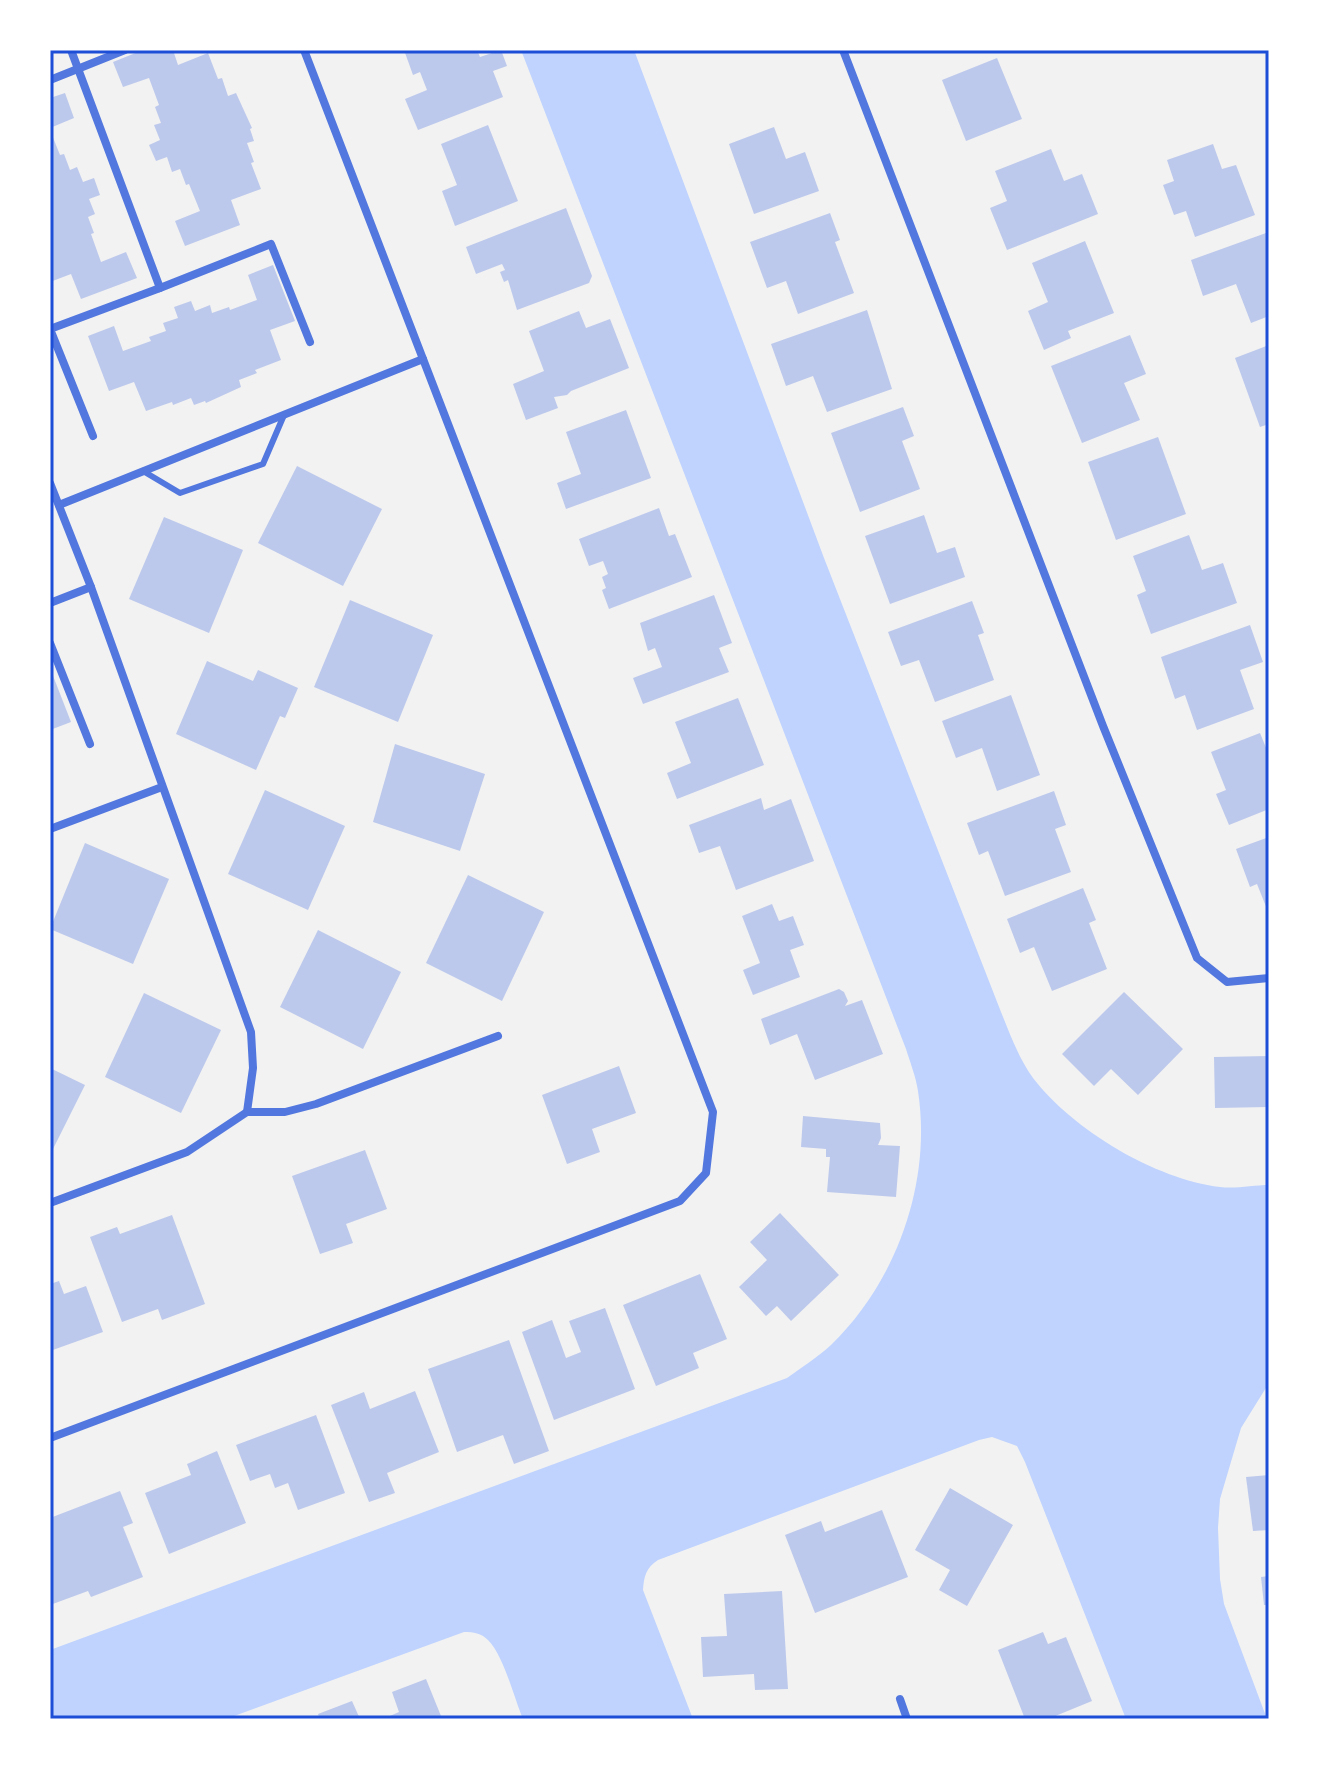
<svg xmlns="http://www.w3.org/2000/svg" width="1319" height="1769" font-family="Overpass,sans-serif">
	<style>
		.water { fill: #bfd3fe }
		.building { fill: #bdc9ec }
		.lines { fill: none; stroke-linecap: round; stroke-linejoin: round }
		.service { stroke: #5277de; stroke-width: 6 }
		.minor { stroke: #5277de; stroke-width: 8 }
		.neatline { fill: none; stroke: #1d4ed8; stroke-width: 3 }
	</style>
	<rect width="100%" height="100%" fill="#f2f2f2"/>
	<!-- water -->
	<path class="water" d="M521,50H634L824,558L1001,1012C1010,1034 1019,1059 1033,1078C1073,1130 1155,1179 1220,1187C1235,1189 1254,1185 1269,1185V1383L1241,1428L1220,1499L1218,1528L1220,1579L1224,1604L1267,1719H1126L1025,1462L1017,1446L992,1437L979,1440L658,1560C646,1568 644,1576 643,1590L693,1719H523C514,1698 504,1656 488,1640C481,1633 474,1632 464,1632L226,1719H50V1650L787,1378C801,1368 818,1357 831,1345C897,1281 932,1182 918,1091C916,1077 910,1062 906,1049Z"/>
	<!-- building -->
	<g class="building">
		<polygon points="143,50 173,50 178,65 208,53 218,79 222,78 228,96 236,93 252,128 250,129 254,141 247,143 254,162 251,163 261,189 231,200 240,225 185,246 175,221 200,211 189,184 186,185 180,169 172,172 167,157 156,161 149,145 160,140 154,125 161,123 155,107 159,105 149,78 123,87 113,62"/>
		<polygon points="404,50 477,50 480,57 501,50 507,66 493,71 503,97 418,130 405,99 427,90 420,72 413,75"/>
		<polygon points="997,58 1022,119 966,141 942,80"/>
		<polygon points="65,93 74,118 50,128 50,98"/>
		<polygon points="488,125 518,201 455,226 442,191 457,185 441,144"/>
		<polygon points="774,127 786,159 805,152 819,191 754,214 729,144"/>
		<polygon points="50,130 60,155 64,154 70,170 77,167 83,182 94,178 100,195 89,199 95,214 88,217 94,233 91,234 101,262 126,252 137,278 81,299 71,274 50,282"/>
		<polygon points="1213,144 1222,169 1236,165 1255,215 1195,237 1186,211 1174,215 1163,185 1174,181 1167,160"/>
		<polygon points="1051,149 1064,181 1082,174 1098,214 1007,250 990,208 1007,201 995,171"/>
		<polygon points="566,208 592,276 589,283 517,310 508,280 504,282 500,272 505,270 502,264 476,274 466,247"/>
		<polygon points="830,213 840,240 835,242 854,293 798,314 786,281 767,288 750,242"/>
		<polygon points="1266,233 1269,241 1269,316 1251,323 1236,284 1203,296 1191,260"/>
		<polygon points="1085,241 1114,313 1068,331 1071,338 1044,350 1028,311 1048,302 1032,263"/>
		<polygon points="273,265 295,321 270,330 281,360 255,370 257,373 239,380 241,387 206,403 205,401 194,405 191,398 173,405 172,402 146,411 134,382 109,391 88,336 114,326 123,351 151,341 149,337 166,331 163,323 178,318 174,307 191,301 195,311 210,305 212,313 229,307 230,310 257,300 248,275"/>
		<polygon points="867,310 892,389 827,412 813,376 786,386 771,344"/>
		<polygon points="579,311 586,328 610,319 629,368 571,391 567,395 554,397 558,408 526,420 513,384 544,371 529,331"/>
		<polygon points="1130,335 1146,374 1124,383 1140,420 1082,443 1051,366"/>
		<polygon points="1269,345 1269,424 1260,427 1235,358"/>
		<polygon points="903,407 914,436 902,441 920,489 860,512 831,433"/>
		<polygon points="626,410 651,478 566,509 557,483 581,474 566,432"/>
		<polygon points="1158,437 1186,514 1116,540 1088,462"/>
		<polygon points="297,466 382,509 343,586 258,543"/>
		<polygon points="659,508 669,536 675,534 692,577 609,609 602,590 606,588 602,577 608,574 603,561 589,566 579,539"/>
		<polygon points="924,515 937,553 955,547 965,577 890,604 865,536"/>
		<polygon points="164,517 243,550 209,633 129,599"/>
		<polygon points="1189,535 1202,570 1223,563 1237,603 1151,634 1137,595 1146,591 1133,556"/>
		<polygon points="714,595 732,643 719,648 729,672 643,704 633,678 662,667 655,648 648,651 640,623"/>
		<polygon points="350,600 433,635 398,722 314,687"/>
		<polygon points="972,601 984,633 978,635 994,680 935,702 919,660 901,666 888,632"/>
		<polygon points="1250,625 1263,662 1240,670 1254,709 1197,730 1185,695 1175,699 1161,657"/>
		<polygon points="207,661 253,681 258,670 298,688 285,718 280,716 256,770 176,734"/>
		<polygon points="50,668 71,722 50,730"/>
		<polygon points="1011,695 1040,775 997,791 982,748 956,758 942,721"/>
		<polygon points="738,698 764,765 677,799 667,773 691,763 675,722"/>
		<polygon points="1260,733 1269,755 1269,809 1229,825 1216,794 1226,790 1211,752"/>
		<polygon points="395,744 485,774 460,851 373,822"/>
		<polygon points="265,790 345,826 308,910 228,874"/>
		<polygon points="1054,791 1066,825 1055,829 1071,872 1005,896 988,851 979,855 967,823"/>
		<polygon points="761,798 764,810 791,799 814,861 736,890 720,846 699,853 689,825"/>
		<polygon points="1269,837 1269,914 1257,884 1250,887 1236,849"/>
		<polygon points="85,843 169,879 133,964 50,929"/>
		<polygon points="468,875 544,912 502,1001 426,963"/>
		<polygon points="1083,888 1096,920 1089,923 1107,969 1052,991 1034,947 1020,953 1007,919"/>
		<polygon points="772,904 779,921 793,916 804,945 790,950 800,977 753,995 743,970 760,963 742,916"/>
		<polygon points="318,930 401,972 363,1049 280,1007"/>
		<polygon points="839,989 844,992 848,1001 845,1006 862,1000 883,1054 815,1080 797,1034 770,1045 761,1019"/>
		<polygon points="1124,992 1183,1049 1138,1095 1111,1069 1094,1086 1062,1054"/>
		<polygon points="144,993 221,1030 181,1113 105,1077"/>
		<polygon points="1269,1056 1269,1107 1215,1108 1214,1057"/>
		<polygon points="619,1066 636,1113 592,1129 600,1152 567,1164 542,1095"/>
		<polygon points="50,1068 85,1085 50,1155"/>
		<polygon points="803,1116 880,1123 881,1138 878,1145 900,1146 896,1197 827,1192 830,1157 826,1157 826,1149 801,1147"/>
		<polygon points="365,1150 387,1209 346,1224 353,1243 320,1254 292,1176"/>
		<polygon points="780,1213 839,1275 791,1321 777,1306 766,1316 739,1287 767,1260 750,1242"/>
		<polygon points="172,1215 205,1304 162,1320 158,1309 122,1322 90,1237 117,1227 120,1234"/>
		<polygon points="700,1274 727,1339 693,1353 699,1368 656,1386 623,1305"/>
		<polygon points="59,1281 64,1294 86,1286 103,1332 50,1351 50,1284"/>
		<polygon points="605,1308 635,1389 554,1420 522,1332 552,1320 566,1358 581,1352 569,1321"/>
		<polygon points="509,1340 549,1451 514,1464 503,1435 457,1452 428,1369"/>
		<polygon points="415,1391 439,1452 387,1473 395,1493 369,1502 331,1405 364,1392 370,1409"/>
		<polygon points="316,1415 345,1493 298,1510 288,1483 275,1488 270,1474 250,1481 236,1445"/>
		<polygon points="217,1451 246,1523 169,1554 145,1493 191,1475 187,1464"/>
		<polygon points="1269,1475 1269,1530 1253,1531 1246,1477"/>
		<polygon points="950,1488 1013,1525 967,1606 939,1590 950,1570 915,1550"/>
		<polygon points="120,1491 133,1523 123,1527 143,1577 91,1597 88,1591 50,1605 50,1518"/>
		<polygon points="882,1510 908,1577 815,1613 785,1535 821,1521 825,1532"/>
		<polygon points="1269,1576 1269,1605 1264,1605 1261,1577"/>
		<polygon points="782,1591 788,1689 755,1690 754,1674 703,1677 701,1637 727,1636 724,1594"/>
		<polygon points="1043,1632 1048,1644 1066,1637 1092,1701 1048,1719 1025,1719 998,1650"/>
		<polygon points="426,1679 441,1716 434,1719 383,1719 399,1712 392,1692"/>
		<polygon points="352,1701 360,1719 320,1719 318,1714"/>
	</g>
	<g class="lines">
		<!-- service -->
		<polyline class="service" points="143,471 180,493 263,464 284,415"/>
		<!-- minor -->
		<g class="minor">
			<polyline points="71,50 160,288 271,244 310,342"/>
			<polyline points="843,50 1103,726 1197,958 1227,982 1269,978"/>
			<polyline points="50,80 125,50"/>
			<polyline points="93,436 50,329 160,288"/>
			<polyline points="50,483 91,587 251,1032 253,1068 247,1112"/>
			<polyline points="59,505 423,359"/>
			<polyline points="50,603 91,587"/>
			<polyline points="50,643 90,744"/>
			<polyline points="50,829 162,787"/>
			<polyline points="50,1203 187,1152 247,1112 285,1112 316,1104 498,1036"/>
			<polyline points="50,1438 680,1201 706,1173 713,1112 304,50"/>
			<polyline points="900,1699 907,1719"/>
		</g>
	</g>
	<!-- border -->
	<rect width="1319" height="1769" fill="none" stroke="#ffffff" stroke-width="104"/>
	<rect x="52" y="52" width="1215" height="1665" class="neatline"/>
</svg>
